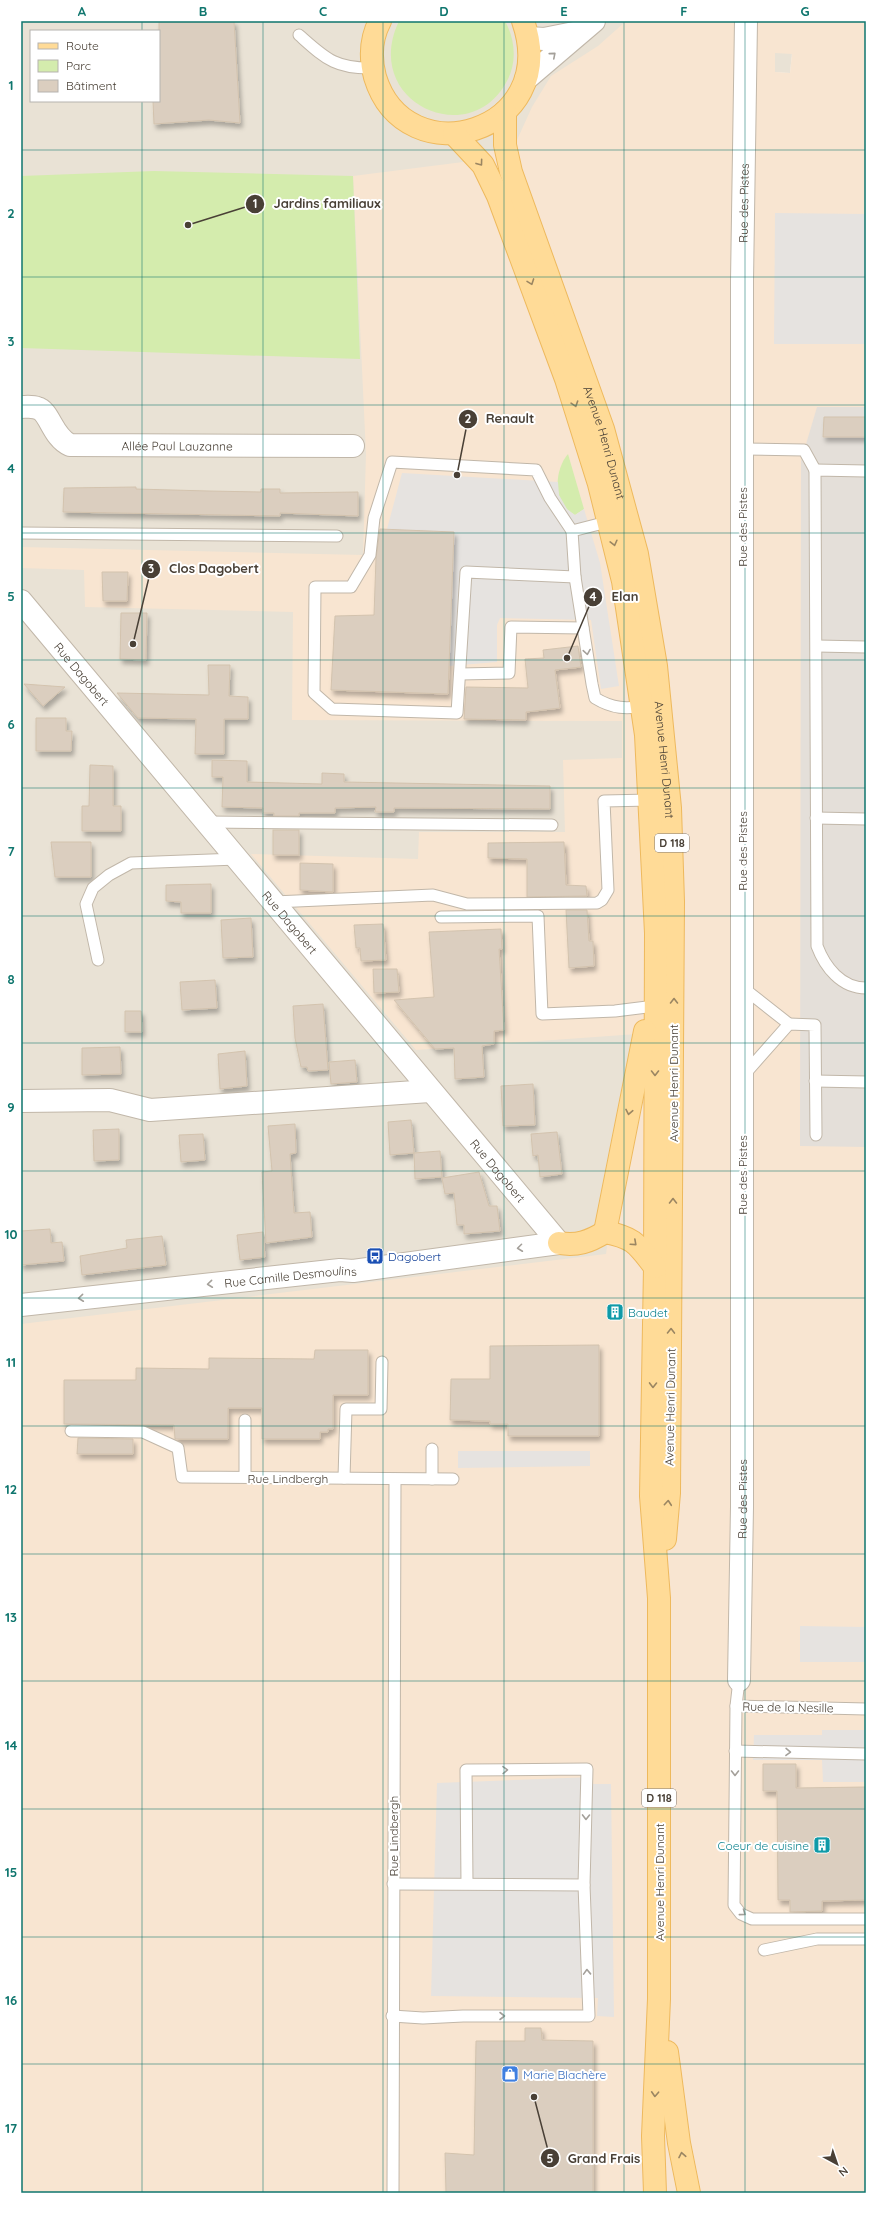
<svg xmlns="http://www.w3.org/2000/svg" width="887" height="2214" font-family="Quicksand,sans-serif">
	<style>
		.residential { fill: #e9e2d5; fill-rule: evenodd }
		.commercial { fill: #f8e5d1; fill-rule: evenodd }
		.industrial { fill: #e4dfd9 }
		.green { fill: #d4ecad }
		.parking { fill: #e6e3e0 }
		.building { fill: #dbcebf; stroke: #d3c3ae; filter: url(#shadow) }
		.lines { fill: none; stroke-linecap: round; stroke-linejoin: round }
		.lane-casing { stroke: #c1b7a9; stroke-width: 13 }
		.street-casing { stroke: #c1b7a9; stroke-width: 24 }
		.primary-casing { stroke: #eeb95d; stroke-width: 24 }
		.lane { stroke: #fff; stroke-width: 11 }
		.street { stroke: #fff; stroke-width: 22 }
		.primary { stroke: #ffdb97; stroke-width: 22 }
		.oneway { stroke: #a4a09a }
		.oneway2 { stroke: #9b8662 }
		.grid { fill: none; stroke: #0f766e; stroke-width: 1; stroke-opacity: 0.55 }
		.labels { text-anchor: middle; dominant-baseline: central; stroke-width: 4; stroke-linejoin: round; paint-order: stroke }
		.shield { fill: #fff; stroke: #807972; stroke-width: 1 }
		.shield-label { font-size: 11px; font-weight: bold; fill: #494036 }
		.street-label { font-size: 12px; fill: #494036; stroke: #fff }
		.transit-label { font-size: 12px; fill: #164399; stroke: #fff; text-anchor: start }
		.culture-label { font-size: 12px; fill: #0d838f; stroke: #fff; text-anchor: start }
		.shop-label { font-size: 12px; fill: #366cbe; stroke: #fff; text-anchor: start }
		.leader { fill: none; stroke: #494036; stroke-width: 1.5 }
		.callout-dot { fill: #494036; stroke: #fff; stroke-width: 1.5 }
		.mark-label { font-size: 12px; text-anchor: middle; font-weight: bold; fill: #fff }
		.callout-label { font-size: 13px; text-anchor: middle; font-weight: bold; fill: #494036; stroke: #fff; stroke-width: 4; stroke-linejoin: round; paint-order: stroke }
		.neatline { fill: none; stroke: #0f766e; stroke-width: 1.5 }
		.grid-label { font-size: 13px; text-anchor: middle; font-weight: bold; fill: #0f766e }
	</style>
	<defs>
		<filter id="shadow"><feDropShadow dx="2.5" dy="4.5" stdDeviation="2" flood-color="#0004"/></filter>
	</defs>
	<rect width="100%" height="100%" fill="#f5f0e8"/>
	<!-- residential -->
	<path class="residential" d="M21,21H775L792,53L790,73L775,72L705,1375L21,2193ZM31,31H159V101H31Z"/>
	<!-- commercial -->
	<path class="commercial" d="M626,21H866V2193H21V1324L606,1254L637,1034L416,1050L251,854L418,859L419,832H565L563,760L622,758V721L292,720L293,612L85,607L84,570L21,568V547L363,555L366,454L353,176L463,162L517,140L532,107L551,76L598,46ZM775,53L792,54L790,73L775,72Z"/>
	<!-- industrial -->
	<polygon class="industrial" points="817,407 866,407 866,1147 800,1146 801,461"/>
	<!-- green -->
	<g class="green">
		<path d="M399,21H505C515,39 517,61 508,79C472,153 360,103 399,21Z"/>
		<polygon points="154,171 353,176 360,359 21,348 21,176"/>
		<path d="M568,454L584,509L575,515C552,505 554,470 568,454Z"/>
	</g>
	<!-- parking -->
	<g class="parking">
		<polygon points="775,213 866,214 866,344 774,344"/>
		<polygon points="402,473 558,482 559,495 567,509 575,515 584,509 600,563 619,686 601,689 591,620 500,618 497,625 497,662 449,666 387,529"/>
		<polygon points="458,1451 590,1451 590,1466 458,1468"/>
		<polygon points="800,1626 866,1627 866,1662 800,1662"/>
		<polygon points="822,1730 866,1730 866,1782 823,1782 822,1760 753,1760 754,1735 822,1735"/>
		<polygon points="592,1777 593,1784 611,1784 614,2017 597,2016 598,1998 431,1996 437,1783"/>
	</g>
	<!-- building -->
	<g class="building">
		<polygon points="159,21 234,21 240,123 209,120 154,124 153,101 159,101"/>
		<polygon points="824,417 866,417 866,437 823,437"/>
		<polygon points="136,487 136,489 209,491 261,492 261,489 280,489 280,493 358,492 358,516 280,513 280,516 63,512 64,488"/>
		<polygon points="380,529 454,532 448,694 331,690 335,616 374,615 376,558"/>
		<polygon points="102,572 128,572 127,601 103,601"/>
		<polygon points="121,613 147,613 146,660 120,659"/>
		<polygon points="578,646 581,667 555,670 560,708 526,712 526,720 464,719 466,687 528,688 525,659 544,658 543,650"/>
		<polygon points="208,665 230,665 229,696 248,697 248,719 224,719 224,754 195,754 196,719 138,718 117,693 209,695"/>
		<polygon points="24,684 65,687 43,706"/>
		<polygon points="36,718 66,718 66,731 72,731 71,751 36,751"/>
		<polygon points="212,760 247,761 247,782 322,784 322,773 344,774 344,782 550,786 550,809 394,808 394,812 375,812 376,807 335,808 335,813 299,813 299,816 274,816 274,813 263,813 263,808 222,807 223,777 212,777"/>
		<polygon points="90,765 113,766 113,806 121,806 121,831 82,831 82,806 89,806"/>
		<rect x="273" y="830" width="26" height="25"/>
		<polygon points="51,842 91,842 91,877 55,877"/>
		<polygon points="564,842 566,885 586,886 587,896 527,897 527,859 488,858 488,843"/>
		<polygon points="300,863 333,864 333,892 300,890"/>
		<polygon points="211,884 211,913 181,913 181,902 166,901 166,885"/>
		<polygon points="566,910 587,910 589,941 593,941 594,966 569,968"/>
		<polygon points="251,918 253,957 223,958 221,920"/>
		<polygon points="383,924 386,960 361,961 360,948 356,948 354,925"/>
		<polygon points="501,929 502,949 499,949 504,1030 494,1031 494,1044 482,1046 484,1077 455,1079 454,1048 435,1049 394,1000 434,997 429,932"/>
		<polygon points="373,969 397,969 399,992 374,993"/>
		<polygon points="215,980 217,1008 182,1010 180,982"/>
		<polygon points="323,1004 328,1070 308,1071 307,1067 301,1067 295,1038 293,1006"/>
		<polygon points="125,1011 141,1011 142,1032 125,1032"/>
		<polygon points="120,1047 121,1074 82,1075 82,1048"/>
		<polygon points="245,1051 247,1086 220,1089 218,1054"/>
		<polygon points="355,1060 357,1082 331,1084 329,1062"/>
		<polygon points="533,1084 535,1125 503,1126 501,1086"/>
		<polygon points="411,1120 414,1153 390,1155 388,1122"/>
		<polygon points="295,1124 296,1153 290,1154 294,1213 310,1212 312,1237 266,1243 262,1172 272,1171 268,1126"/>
		<polygon points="119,1129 119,1160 94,1161 93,1130"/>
		<polygon points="557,1132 562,1174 540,1177 538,1155 533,1156 531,1134"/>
		<polygon points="203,1134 205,1160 181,1162 179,1135"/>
		<polygon points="440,1151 442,1177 415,1179 414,1153"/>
		<polygon points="479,1172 489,1206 497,1206 500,1231 464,1234 464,1225 457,1225 454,1193 445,1194 442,1178"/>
		<polygon points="50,1229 51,1243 62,1242 64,1261 21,1265 21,1231"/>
		<polygon points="263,1232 265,1257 240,1260 237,1235"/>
		<polygon points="162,1236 166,1265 82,1275 80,1256 127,1248 126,1240"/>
		<polygon points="599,1345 599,1436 508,1436 508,1424 490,1424 490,1421 450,1420 451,1379 490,1379 490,1346"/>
		<polygon points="315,1350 368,1350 368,1395 333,1395 333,1429 328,1429 328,1432 320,1432 320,1439 262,1439 262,1408 228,1408 228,1439 175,1439 174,1425 64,1424 64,1380 136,1380 136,1368 209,1369 209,1358 314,1359"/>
		<polygon points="78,1438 133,1439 133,1454 77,1454"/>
		<polygon points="763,1764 796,1764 796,1788 866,1787 866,1900 822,1901 822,1911 790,1912 790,1900 778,1900 777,1791 763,1791"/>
		<polygon points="525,2028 541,2028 542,2040 593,2041 593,2193 446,2193 445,2153 474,2155 476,2041 525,2041"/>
	</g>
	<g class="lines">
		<!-- lane casing -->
		<g class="lane-casing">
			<g id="lane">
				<path d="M299,35C325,58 335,69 373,68"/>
				<polyline points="742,449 804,450 815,470"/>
				<path d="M866,471L815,470L817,946C825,967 841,988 866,988"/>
				<path d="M611,521L572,531L575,577L592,684L595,698C613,709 626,709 646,706"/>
				<polyline points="572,531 550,498 536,470 392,462 374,518 370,555 351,587 315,587 314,693 332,709 457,713 466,572 575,577"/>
				<polyline points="21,533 337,536"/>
				<polyline points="817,646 866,647"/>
				<polyline points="460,674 509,673 511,627 583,628"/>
				<polyline points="816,818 866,819"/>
				<polyline points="207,822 552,825"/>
				<polyline points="274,902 433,895 467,904 597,903 602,900 608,890 604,801 650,800"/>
				<polyline points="441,917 538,916 542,1014 615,1011 655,1006"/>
				<polyline points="98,960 86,904 93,888 109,875 131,863 237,859"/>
				<polyline points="742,987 789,1024"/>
				<polyline points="743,1076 789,1024 815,1025 816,1135"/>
				<polyline points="815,1081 866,1082"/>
				<polyline points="71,1431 143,1432 178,1448 182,1477 453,1479"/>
				<polyline points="432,1449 432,1479"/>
				<polyline points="245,1477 245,1420"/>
				<polyline points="344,1478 346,1409 381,1409 382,1362"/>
				<polyline points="739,1680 736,1706 866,1709"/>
				<polyline points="736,1706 734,1905 741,1914 752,1919 866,1919"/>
				<polyline points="735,1751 866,1754"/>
				<polyline points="467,1883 466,1770 587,1769 584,1885"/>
				<polyline points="764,1950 817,1939 866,1939"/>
				<polyline points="392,2016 423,2018 463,2016 589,2016 584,1885 393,1884"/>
				<polyline points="393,2193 395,1479"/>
			</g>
		</g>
		<!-- street casing -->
		<g class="street-casing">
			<g id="street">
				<polyline points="529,38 544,39 579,32"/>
				<polyline points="526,79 594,21"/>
				<path id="s1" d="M21,407C26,407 32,406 37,408C50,411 52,437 70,445L353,446"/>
				<path id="s2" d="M21,601L559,1243"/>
				<polyline points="21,1101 110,1100 150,1110 430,1091"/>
				<path id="s3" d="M21,1305L340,1270L353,1271L559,1243"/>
				<path id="s4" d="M739,1680L742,1507V281L746,21"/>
			</g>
		</g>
		<!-- primary casing -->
		<g class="primary-casing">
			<g id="primary">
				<path d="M380,21C371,38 370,58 375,77C406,178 562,133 523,21"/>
				<path id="s5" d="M505,112V145L511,172L603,429L637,554L656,666L670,808L673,902L669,1493L665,1539"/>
				<polyline points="454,134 483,165 498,196 566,379 599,484 623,581 646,735 656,933 655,1267 651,1496 659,1598 659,1999 653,2136 655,2193"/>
				<polyline points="605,1232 645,1031"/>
				<path d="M559,1243C577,1246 589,1242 605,1232C635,1238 637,1244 655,1267"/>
				<polyline points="667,2052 679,2143 689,2193"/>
			</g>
		</g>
		<!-- lane -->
		<use href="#lane" class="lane"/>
		<!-- street -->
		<use href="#street" class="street"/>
		<!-- primary -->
		<use href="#primary" class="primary"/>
	</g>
	<!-- one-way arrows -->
	<defs><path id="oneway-chevron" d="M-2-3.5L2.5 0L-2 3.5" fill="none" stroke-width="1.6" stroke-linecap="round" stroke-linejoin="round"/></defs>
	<g class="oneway">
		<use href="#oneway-chevron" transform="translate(553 55) rotate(-41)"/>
		<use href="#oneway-chevron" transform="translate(587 652) rotate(81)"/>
		<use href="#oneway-chevron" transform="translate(520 1248) rotate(173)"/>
		<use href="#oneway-chevron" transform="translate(210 1284) rotate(174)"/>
		<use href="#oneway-chevron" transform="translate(81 1298) rotate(174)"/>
		<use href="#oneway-chevron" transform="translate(788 1752) rotate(1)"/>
		<use href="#oneway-chevron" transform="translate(505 1770) rotate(-1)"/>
		<use href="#oneway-chevron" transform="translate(735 1773) rotate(90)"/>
		<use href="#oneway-chevron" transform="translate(586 1817) rotate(91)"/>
		<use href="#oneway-chevron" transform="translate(743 1913) rotate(36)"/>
		<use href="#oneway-chevron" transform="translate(587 1972) rotate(-92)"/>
		<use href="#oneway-chevron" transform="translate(502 2016)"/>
	</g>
	<g class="oneway2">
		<use href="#oneway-chevron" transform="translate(480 163) rotate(54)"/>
		<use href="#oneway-chevron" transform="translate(531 282) rotate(70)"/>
		<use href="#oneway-chevron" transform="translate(575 404) rotate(72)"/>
		<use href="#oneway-chevron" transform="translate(614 543) rotate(76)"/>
		<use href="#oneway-chevron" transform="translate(674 1001) rotate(-90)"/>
		<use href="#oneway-chevron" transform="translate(655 1073) rotate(90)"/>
		<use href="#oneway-chevron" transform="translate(629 1112) rotate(101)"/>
		<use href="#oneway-chevron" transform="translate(673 1201) rotate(-90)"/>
		<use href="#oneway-chevron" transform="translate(634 1243) rotate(42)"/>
		<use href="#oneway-chevron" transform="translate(671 1331) rotate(-89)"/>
		<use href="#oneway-chevron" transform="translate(653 1385) rotate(91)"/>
		<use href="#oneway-chevron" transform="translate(668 1503) rotate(-85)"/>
		<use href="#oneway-chevron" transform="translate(655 2094) rotate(93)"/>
		<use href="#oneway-chevron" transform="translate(682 2155) rotate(-101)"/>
	</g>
	<!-- grid -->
	<path class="grid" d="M142,21V31M263,21V2193M383,21V2193M504,21V2193M624,21V2193M745,21V2193M142,101V2193M21,150H866M21,277H866M21,405H866M21,533H866M21,660H866M21,788H866M21,916H866M21,1043H866M21,1171H866M21,1298H866M21,1426H866M21,1554H866M21,1681H866M21,1809H866M21,1937H866M21,2064H866"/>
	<!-- icons -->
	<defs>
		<g id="bus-square" transform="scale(0.9)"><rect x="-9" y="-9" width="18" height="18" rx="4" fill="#1a4fb4" stroke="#fff"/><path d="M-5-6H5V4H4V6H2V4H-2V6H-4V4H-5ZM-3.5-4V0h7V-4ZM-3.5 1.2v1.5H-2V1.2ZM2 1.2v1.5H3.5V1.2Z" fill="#fff"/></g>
		<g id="building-square" transform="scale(0.9)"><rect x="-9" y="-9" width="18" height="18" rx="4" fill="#0f9aa8" stroke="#fff"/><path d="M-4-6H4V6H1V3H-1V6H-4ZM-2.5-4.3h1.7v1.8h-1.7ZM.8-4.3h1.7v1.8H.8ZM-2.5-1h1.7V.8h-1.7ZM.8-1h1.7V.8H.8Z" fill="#fff"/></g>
		<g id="shop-square" transform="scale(0.9)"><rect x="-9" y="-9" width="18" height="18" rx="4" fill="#3f7fe0" stroke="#fff"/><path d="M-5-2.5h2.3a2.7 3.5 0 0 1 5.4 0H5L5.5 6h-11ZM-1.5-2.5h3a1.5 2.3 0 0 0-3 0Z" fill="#fff"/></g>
	</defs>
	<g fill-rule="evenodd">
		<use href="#bus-square" x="375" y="1256"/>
		<use href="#building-square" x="615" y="1312"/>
		<use href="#building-square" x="822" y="1845"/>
		<use href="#shop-square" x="510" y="2074"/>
	</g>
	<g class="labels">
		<!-- shield labels -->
		<g class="shield">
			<rect x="655" y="834" width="34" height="18" rx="3"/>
			<rect x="642" y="1789" width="34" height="18" rx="3"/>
		</g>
		<g class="shield-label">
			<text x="672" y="843">D 118</text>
			<text x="659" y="1798">D 118</text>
		</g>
		<!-- street labels -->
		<g class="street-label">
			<text stroke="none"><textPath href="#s4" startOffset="1477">Rue des Pistes</textPath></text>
			<text stroke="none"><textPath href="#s5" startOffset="347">Avenue Henri Dunant</textPath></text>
			<text stroke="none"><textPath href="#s1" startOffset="174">Allée Paul Lauzanne</textPath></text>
			<text transform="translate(742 527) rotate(-90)">Rue des Pistes</text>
			<text stroke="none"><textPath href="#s2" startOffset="95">Rue Dagobert</textPath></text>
			<text stroke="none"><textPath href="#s5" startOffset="671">Avenue Henri Dunant</textPath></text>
			<text transform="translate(742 851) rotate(-90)">Rue des Pistes</text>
			<text stroke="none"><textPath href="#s2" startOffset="419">Rue Dagobert</textPath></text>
			<text transform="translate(673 1083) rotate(-90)">Avenue Henri Dunant</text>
			<text stroke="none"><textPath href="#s2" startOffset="743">Rue Dagobert</textPath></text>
			<text transform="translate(742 1175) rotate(-90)">Rue des Pistes</text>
			<text stroke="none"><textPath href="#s3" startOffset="271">Rue Camille Desmoulins</textPath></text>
			<text transform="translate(670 1407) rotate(-89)">Avenue Henri Dunant</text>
			<text x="288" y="1478">Rue Lindbergh</text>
			<text stroke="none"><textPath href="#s4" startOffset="181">Rue des Pistes</textPath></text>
			<text transform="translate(788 1707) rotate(1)">Rue de la Nesille</text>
			<text transform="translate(393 1836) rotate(-90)">Rue Lindbergh</text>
			<text transform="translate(659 1882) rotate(-90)">Avenue Henri Dunant</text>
		</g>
		<!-- transit labels -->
		<g class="transit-label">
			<text x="388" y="1256">Dagobert</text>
		</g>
		<!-- culture labels -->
		<g class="culture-label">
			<text x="628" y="1312">Baudet</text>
			<text x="809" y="1845" text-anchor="end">Coeur de cuisine</text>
		</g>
		<!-- shop labels -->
		<g class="shop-label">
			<text x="523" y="2074">Marie Blachère</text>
		</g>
	</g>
	<!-- callouts -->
	<path class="leader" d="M188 225L255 204M457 475L468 419M133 644L151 569M567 658L593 597M534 2097L550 2158"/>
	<g class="callout-dot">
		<circle cx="188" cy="225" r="4"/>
		<circle cx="457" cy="475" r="4"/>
		<circle cx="133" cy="644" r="4"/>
		<circle cx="567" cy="658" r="4"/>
		<circle cx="534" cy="2097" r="4"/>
		<circle cx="255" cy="204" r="10"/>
		<circle cx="468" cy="419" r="10"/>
		<circle cx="151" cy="569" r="10"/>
		<circle cx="593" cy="597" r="10"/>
		<circle cx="550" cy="2158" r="10"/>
	</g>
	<g class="mark-label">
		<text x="255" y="208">1</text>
		<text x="468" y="423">2</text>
		<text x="151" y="573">3</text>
		<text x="593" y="601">4</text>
		<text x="550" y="2163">5</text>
	</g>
	<g class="callout-label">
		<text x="327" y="208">Jardins familiaux</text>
		<text x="510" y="423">Renault</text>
		<text x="214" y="573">Clos Dagobert</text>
		<text x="625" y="601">Elan</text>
		<text x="604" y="2163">Grand Frais</text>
	</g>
	<!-- border -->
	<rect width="887" height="2214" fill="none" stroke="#ffffff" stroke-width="44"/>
	<!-- legend -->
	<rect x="30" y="30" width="130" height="72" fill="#ffffff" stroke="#b6b3af"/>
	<rect x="38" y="43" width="20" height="6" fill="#ffdb97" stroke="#b6b3af"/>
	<text x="66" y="50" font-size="12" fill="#494036">Route</text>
	<rect x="38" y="60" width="20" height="12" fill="#d4ecad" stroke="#b6b3af"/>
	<text x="66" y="70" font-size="12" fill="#494036">Parc</text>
	<rect x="38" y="80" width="20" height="12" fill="#dbcebf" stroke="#b6b3af"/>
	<text x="66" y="90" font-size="12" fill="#494036">Bâtiment</text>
	<!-- north arrow -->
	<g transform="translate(837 2164) rotate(140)" stroke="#ffffff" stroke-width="3" paint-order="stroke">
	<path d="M0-3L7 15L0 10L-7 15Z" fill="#494036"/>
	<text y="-6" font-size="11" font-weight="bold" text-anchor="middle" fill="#494036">N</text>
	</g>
	<rect x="22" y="22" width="843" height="2170" class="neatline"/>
	<g class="grid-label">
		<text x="82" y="16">A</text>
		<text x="203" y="16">B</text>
		<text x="323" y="16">C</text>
		<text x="444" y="16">D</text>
		<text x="564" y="16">E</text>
		<text x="684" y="16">F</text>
		<text x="805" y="16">G</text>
		<text x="11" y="90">1</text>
		<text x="11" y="218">2</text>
		<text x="11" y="346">3</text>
		<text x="11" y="473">4</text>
		<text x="11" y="601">5</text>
		<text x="11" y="729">6</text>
		<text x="11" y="856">7</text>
		<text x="11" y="984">8</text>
		<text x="11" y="1112">9</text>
		<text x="11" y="1239">10</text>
		<text x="11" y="1367">11</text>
		<text x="11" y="1494">12</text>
		<text x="11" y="1622">13</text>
		<text x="11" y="1750">14</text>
		<text x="11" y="1877">15</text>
		<text x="11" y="2005">16</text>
		<text x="11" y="2133">17</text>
	</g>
</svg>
